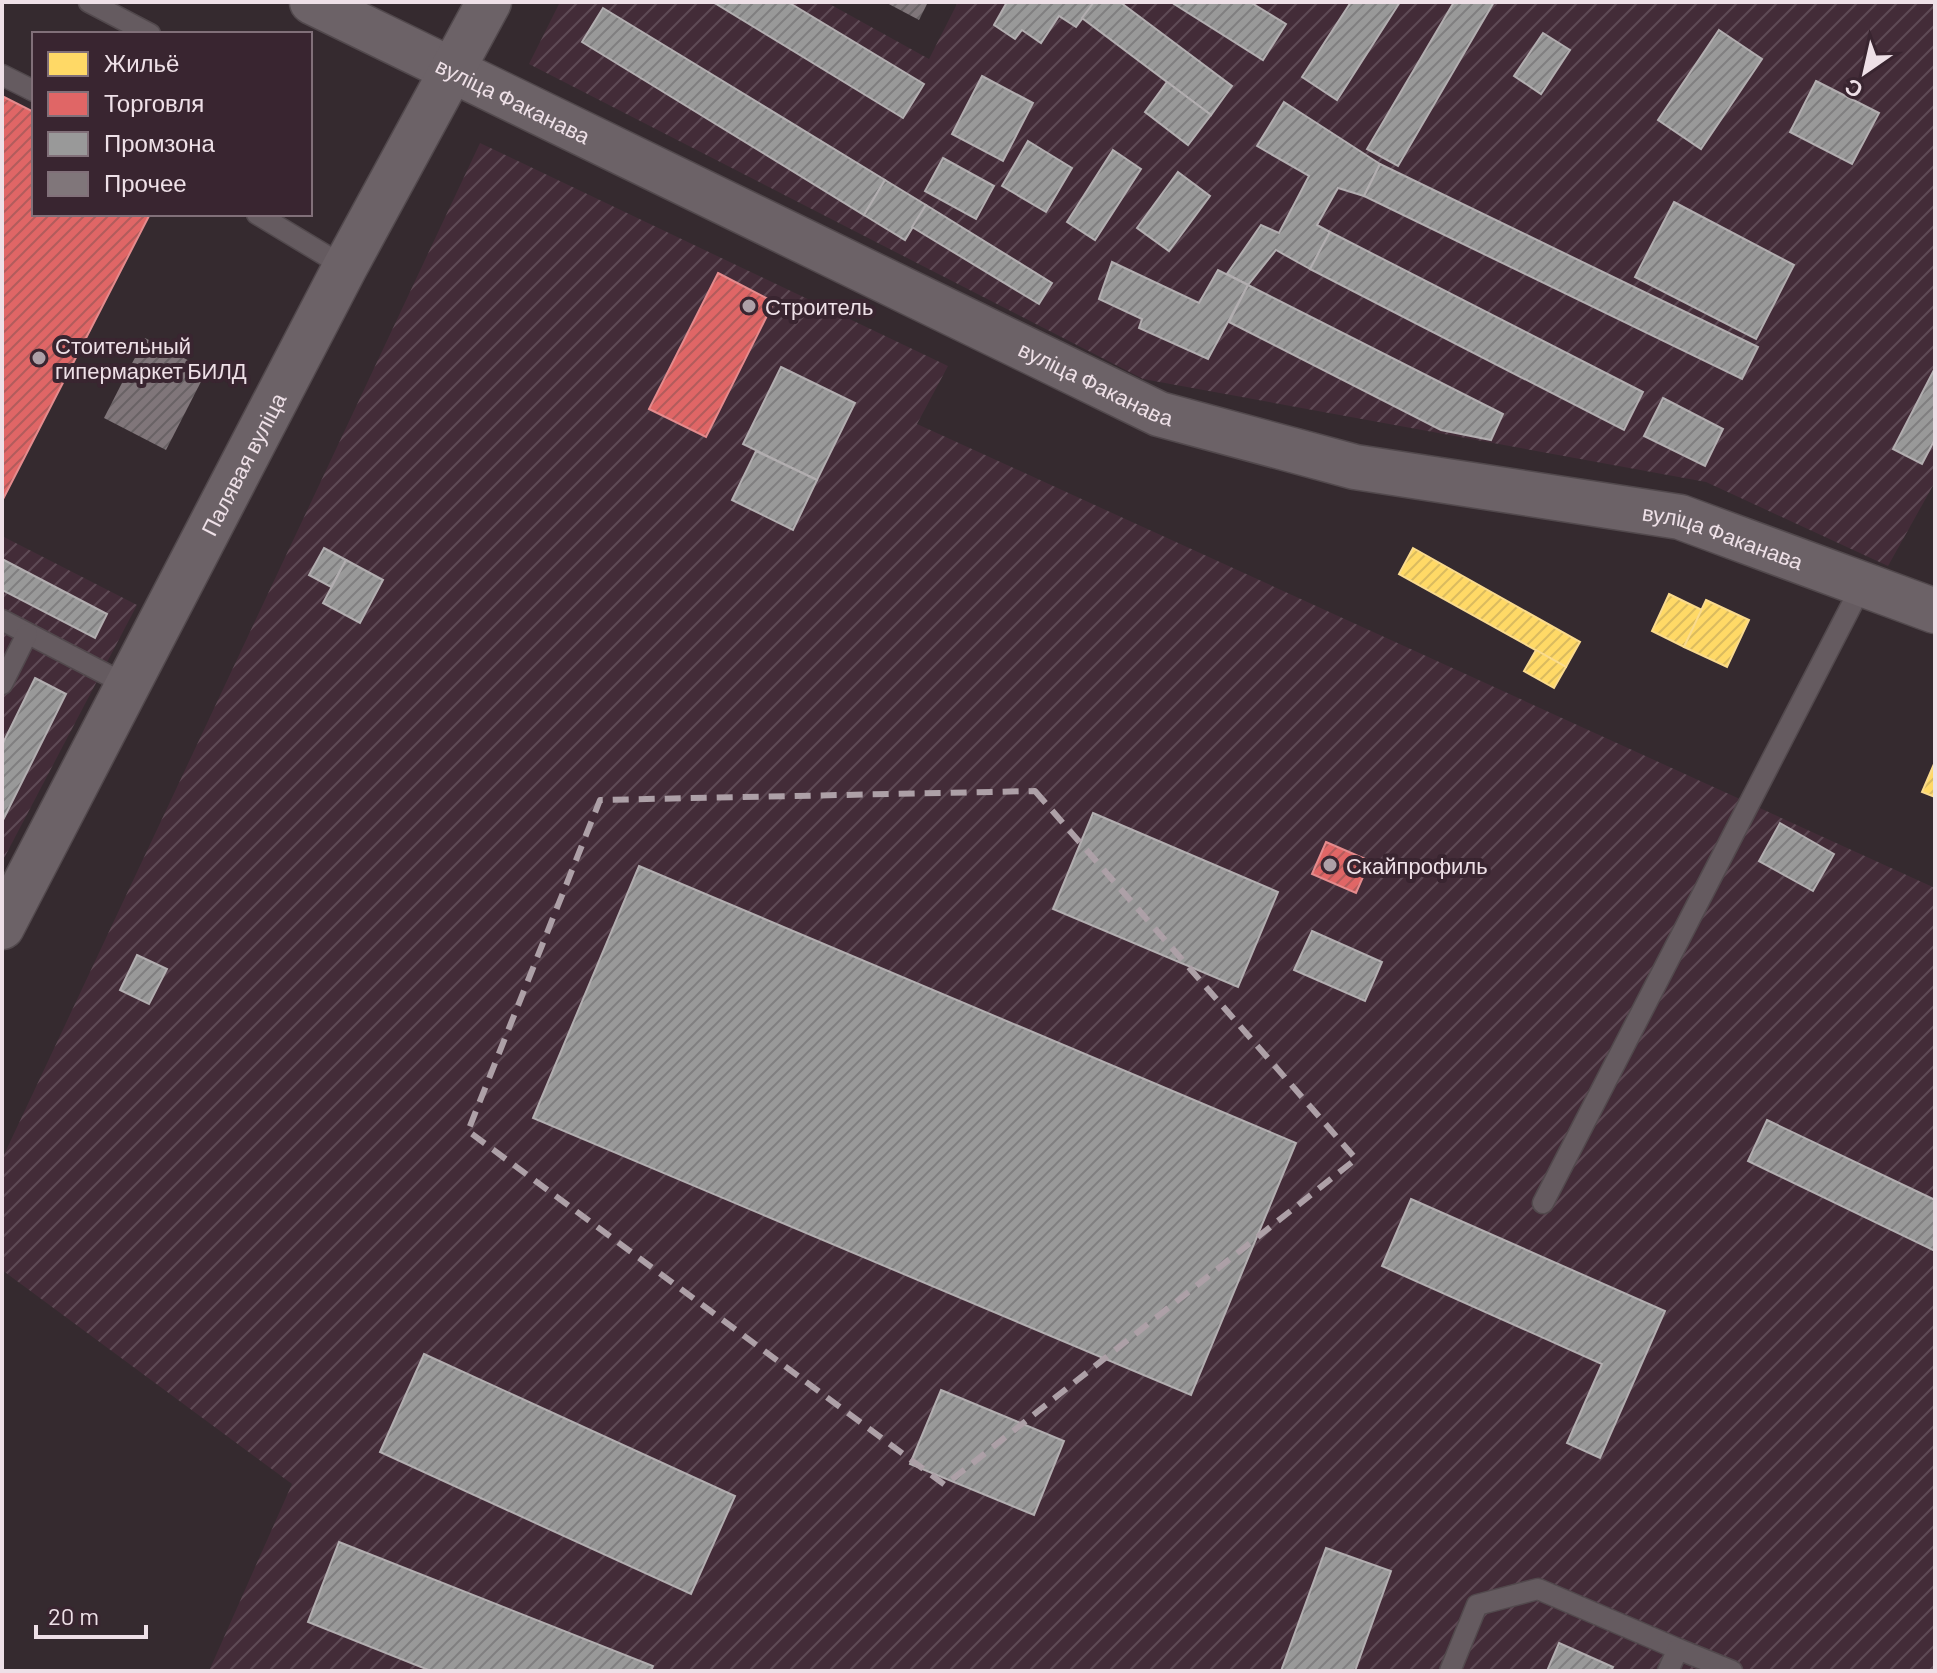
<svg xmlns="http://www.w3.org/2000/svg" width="1937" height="1673" font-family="Barlow,sans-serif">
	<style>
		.industrial { fill: url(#industrial-furrows) }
		.homes { fill: url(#homes-hatch); stroke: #fadb8d; stroke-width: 2 }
		.shops { fill: url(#shops-hatch); stroke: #e48b8d; stroke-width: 2 }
		.industry { fill: url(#industry-hatch); stroke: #b2aeb0; stroke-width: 2 }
		.building { fill: url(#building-hatch) }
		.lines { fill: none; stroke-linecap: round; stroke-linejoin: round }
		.service-casing { stroke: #52494d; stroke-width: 23 }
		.secondary-casing { stroke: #52494d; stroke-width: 47 }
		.service { stroke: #655b60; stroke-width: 20 }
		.secondary { stroke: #6c6267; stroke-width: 44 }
		.marked { fill: none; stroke: #ada0a7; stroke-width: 6; stroke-dasharray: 16 10; stroke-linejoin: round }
		.poi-dot { fill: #ada0a7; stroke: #392530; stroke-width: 3 }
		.labels { text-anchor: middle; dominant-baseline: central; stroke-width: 8; stroke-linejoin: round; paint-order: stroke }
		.street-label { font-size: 22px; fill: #eee0e7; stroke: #392530 }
		.poi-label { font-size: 22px; fill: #eee0e7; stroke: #392530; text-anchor: start }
	</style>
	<defs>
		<pattern id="industrial-furrows" width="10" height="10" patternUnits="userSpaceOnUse" patternTransform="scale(2)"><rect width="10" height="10" fill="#432c38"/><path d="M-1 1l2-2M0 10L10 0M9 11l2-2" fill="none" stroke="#5e4a55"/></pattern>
		<pattern id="homes-hatch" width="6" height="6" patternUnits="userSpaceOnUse" patternTransform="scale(2)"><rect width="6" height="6" fill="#ffd966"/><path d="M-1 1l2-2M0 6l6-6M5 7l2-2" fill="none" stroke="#dabb5f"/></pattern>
		<pattern id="shops-hatch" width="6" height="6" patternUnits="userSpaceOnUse" patternTransform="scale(2)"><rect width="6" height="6" fill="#e06666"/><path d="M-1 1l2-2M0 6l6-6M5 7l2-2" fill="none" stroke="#b25c5c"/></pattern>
		<pattern id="industry-hatch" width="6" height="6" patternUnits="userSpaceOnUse" patternTransform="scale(2)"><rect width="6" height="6" fill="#999"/><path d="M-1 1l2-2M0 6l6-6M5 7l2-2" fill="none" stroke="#807f80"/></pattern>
		<pattern id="building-hatch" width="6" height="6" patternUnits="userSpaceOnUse" patternTransform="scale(2)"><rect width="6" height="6" fill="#80767a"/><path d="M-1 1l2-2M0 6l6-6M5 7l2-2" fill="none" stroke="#696265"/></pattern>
	</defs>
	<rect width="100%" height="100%" fill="#352a2f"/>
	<!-- industrial -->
	<g class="industrial">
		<polygon points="560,2 826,2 929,59 958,2 1935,2 1935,482 1888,566 1706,482 1143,379 529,64"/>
		<polygon points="480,143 948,366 917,424 1935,888 1935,1671 209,1671 292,1484 2,1270 2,1159"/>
		<polygon points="2,536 137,605 2,862"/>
	</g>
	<!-- homes -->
	<g class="homes">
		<polygon points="1413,548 1580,642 1566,667 1399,574"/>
		<polygon points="1669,594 1702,610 1684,647 1652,631"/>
		<polygon points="1706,600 1749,620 1727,667 1684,647"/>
		<polygon points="1536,650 1566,667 1554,688 1524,671"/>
		<polygon points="1934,764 1935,765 1935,797 1922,792"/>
	</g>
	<!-- shops -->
	<g class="shops">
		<polygon points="2,96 34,112 34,214 150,214 2,501"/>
		<polygon points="718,273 774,302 706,437 649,409"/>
		<polygon points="1326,842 1370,861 1356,893 1312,874"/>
	</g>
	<!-- industry -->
	<g class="industry">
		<polygon points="713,2 788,2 924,84 903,118"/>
		<polygon points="1007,2 1092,2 1094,3 1076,27 1059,16 1041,43 1022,30 1015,39 994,25"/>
		<polygon points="1120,2 1232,86 1211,115 1082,18 1094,2"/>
		<polygon points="1171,2 1250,2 1286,24 1263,60"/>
		<polygon points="1351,2 1400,2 1337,100 1302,77"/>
		<polygon points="1454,2 1494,2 1398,166 1367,149"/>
		<polygon points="603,8 885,180 864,215 582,42"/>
		<polygon points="1719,30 1762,59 1701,149 1658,120"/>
		<polygon points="1543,33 1570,50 1541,94 1514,76"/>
		<polygon points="982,76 1033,103 1003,161 952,134"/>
		<polygon points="1816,81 1879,113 1852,164 1790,132"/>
		<polygon points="1167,82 1211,115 1188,145 1145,112"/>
		<polygon points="1284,102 1380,164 1364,196 1338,188 1317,225 1330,232 1310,269 1276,250 1248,285 1227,274 1261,225 1279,233 1309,176 1257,146"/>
		<polygon points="1028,141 1072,168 1046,212 1002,186"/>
		<polygon points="1113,150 1141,169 1095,240 1067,222"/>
		<polygon points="943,158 994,186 976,219 925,191"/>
		<polygon points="1380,164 1758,347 1742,379 1364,196"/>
		<polygon points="1178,172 1210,196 1169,251 1137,228"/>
		<polygon points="885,180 926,205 905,240 864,215"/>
		<polygon points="1674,202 1794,265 1756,339 1635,277"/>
		<polygon points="926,205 1052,283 1039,304 912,227"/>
		<polygon points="1330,232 1643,392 1624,430 1310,269"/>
		<polygon points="1112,262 1199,303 1218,270 1248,285 1208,359 1139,328 1142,319 1099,299"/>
		<polygon points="1248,285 1503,414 1491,440 1441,430 1229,322"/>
		<polygon points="781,367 855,403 817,480 743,444"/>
		<polygon points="1935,368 1935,439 1922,464 1893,449"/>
		<polygon points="1663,398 1723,429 1705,466 1644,436"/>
		<polygon points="756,451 817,480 793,530 732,500"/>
		<polygon points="324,548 346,560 331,587 309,575"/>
		<polygon points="2,559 107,614 95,638 2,590"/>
		<polygon points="346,560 383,580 360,623 323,603"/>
		<polygon points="35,678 66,694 2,822 2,745"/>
		<polygon points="1093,813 1278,892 1238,987 1053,909"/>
		<polygon points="1780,823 1834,854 1813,891 1759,861"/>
		<polygon points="639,866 1296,1143 1191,1395 533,1118"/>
		<polygon points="1312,931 1382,962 1365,1001 1294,970"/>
		<polygon points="137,955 167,969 149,1004 120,990"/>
		<polygon points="1767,1120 1935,1200 1935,1251 1748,1161"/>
		<polygon points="1411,1199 1665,1311 1600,1458 1567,1443 1602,1364 1382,1266"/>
		<polygon points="424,1354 735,1496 691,1594 380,1452"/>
		<polygon points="941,1390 1064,1441 1034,1515 910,1464"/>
		<polygon points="339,1542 653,1666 651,1671 431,1671 308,1622"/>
		<polygon points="1326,1548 1391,1571 1355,1671 1281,1671"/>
		<polygon points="1559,1643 1613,1667 1611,1671 1547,1671"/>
	</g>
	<!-- building -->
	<g class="building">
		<polygon points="885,2 928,2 919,20"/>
		<polygon points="145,338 207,370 166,450 104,418"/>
	</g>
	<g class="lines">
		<!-- service casing -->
		<g class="service-casing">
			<g id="service">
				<polyline points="89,2 150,34"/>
				<polyline points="2,75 34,91"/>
				<polyline points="257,214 345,267"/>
				<polyline points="2,620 127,685"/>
				<polyline points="2,684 27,634"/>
				<polyline points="1543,1203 1863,583"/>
				<polyline points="1450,1671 1477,1605 1538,1589 1678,1649"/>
				<polyline points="1668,1671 1678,1649 1732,1671"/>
			</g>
		</g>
		<!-- secondary casing -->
		<g class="secondary-casing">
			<g id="secondary">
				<path id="s1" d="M312,2L1159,414L1355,467L1680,517L1935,611"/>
				<path id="s2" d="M2,927L345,267L489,2"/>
			</g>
		</g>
		<!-- service -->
		<use href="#service" class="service"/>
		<!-- secondary -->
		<use href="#secondary" class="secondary"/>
	</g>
	<!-- marked area -->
	<path class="marked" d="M1035,791L1356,1159L945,1485L468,1131L600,800Z"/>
	<!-- markers -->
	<g class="poi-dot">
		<circle cx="749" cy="306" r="8"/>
		<circle cx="39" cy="358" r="8"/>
		<circle cx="1330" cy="865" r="8"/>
	</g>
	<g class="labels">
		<!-- street labels -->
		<g class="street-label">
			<text stroke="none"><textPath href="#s1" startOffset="224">вуліца Факанава</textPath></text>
			<text stroke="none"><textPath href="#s1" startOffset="872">вуліца Факанава</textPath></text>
			<text stroke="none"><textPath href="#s2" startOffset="522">Палявая вуліца</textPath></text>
			<text stroke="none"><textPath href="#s1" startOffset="1520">вуліца Факанава</textPath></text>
		</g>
		<!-- poi labels -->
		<g class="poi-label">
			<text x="765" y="306">Строитель</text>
			<text x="55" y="345">Стоительный<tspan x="55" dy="25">гипермаркет БИЛД</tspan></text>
			<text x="1346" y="865">Скайпрофиль</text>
		</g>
	</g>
	<!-- border -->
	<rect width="1937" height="1673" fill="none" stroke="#eee0e7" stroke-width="8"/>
	<!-- legend -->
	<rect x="32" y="32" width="280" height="184" fill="#392530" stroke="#817079" stroke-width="2"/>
	<rect x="48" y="52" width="40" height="24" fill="#ffd966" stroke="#817079" stroke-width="2"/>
	<text x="104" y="72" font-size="24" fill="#eee0e7">Жильё</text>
	<rect x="48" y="92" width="40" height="24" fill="#e06666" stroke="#817079" stroke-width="2"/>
	<text x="104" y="112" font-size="24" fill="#eee0e7">Торговля</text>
	<rect x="48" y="132" width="40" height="24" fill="#999999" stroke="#817079" stroke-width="2"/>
	<text x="104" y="152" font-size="24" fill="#eee0e7">Промзона</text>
	<rect x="48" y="172" width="40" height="24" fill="#80767a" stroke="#817079" stroke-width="2"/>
	<text x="104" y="192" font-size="24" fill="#eee0e7">Прочее</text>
	<!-- north arrow -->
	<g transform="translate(1865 72) rotate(214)" stroke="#392530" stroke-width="6" paint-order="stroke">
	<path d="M0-6L14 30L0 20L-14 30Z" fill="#eee0e7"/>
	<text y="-12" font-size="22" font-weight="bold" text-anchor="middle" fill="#eee0e7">С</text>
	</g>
	<!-- scale -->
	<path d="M36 1625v12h110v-12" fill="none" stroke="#eee0e7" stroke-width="4"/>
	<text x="48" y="1625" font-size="24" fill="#eee0e7" stroke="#392530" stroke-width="6" paint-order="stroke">20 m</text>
</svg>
